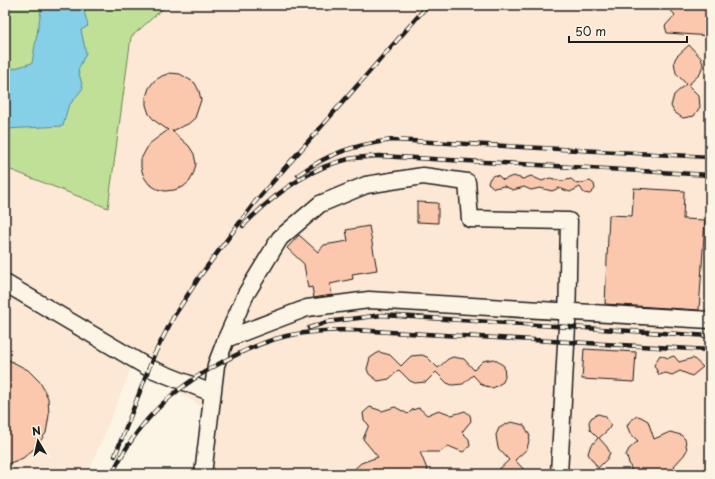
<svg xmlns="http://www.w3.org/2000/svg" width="715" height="479" font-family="'Playpen Sans',sans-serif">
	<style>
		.built { fill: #fce8d4 }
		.green { fill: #c0e098; stroke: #6e7e5a }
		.water { fill: #86d0e7; stroke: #5c8896 }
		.building { fill: #fcc8ad; stroke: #1c1c1c }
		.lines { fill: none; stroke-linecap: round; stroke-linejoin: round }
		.minor-casing { stroke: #1c1c1c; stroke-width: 19 }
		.minor { stroke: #fcf5e5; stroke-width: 16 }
		.rail-casing { stroke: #1c1c1c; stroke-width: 4.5 }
		.rail { stroke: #fcf5e5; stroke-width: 3; stroke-dasharray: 9; stroke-linecap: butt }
	</style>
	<rect width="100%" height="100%" fill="#fcf5e5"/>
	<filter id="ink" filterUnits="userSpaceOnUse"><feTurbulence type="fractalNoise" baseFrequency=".025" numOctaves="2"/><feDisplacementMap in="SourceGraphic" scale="8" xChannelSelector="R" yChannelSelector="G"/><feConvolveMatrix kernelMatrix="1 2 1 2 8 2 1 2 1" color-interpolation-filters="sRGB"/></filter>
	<g filter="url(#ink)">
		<!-- built -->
		<polygon class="built" points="167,5 710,5 710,474 197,474 201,406 133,364 88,474 5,474 5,181 11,170 108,207 131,37"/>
		<!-- green -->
		<polygon class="green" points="5,5 167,5 131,37 108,208 11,170 5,181"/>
		<!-- water -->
		<polygon class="water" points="42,5 91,5 84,11 88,26 81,30 86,53 78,70 83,88 68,107 63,126 5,129 5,71 32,63"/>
		<!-- building -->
		<g class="building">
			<polygon points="666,5 710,5 710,36 667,33 665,26 675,15"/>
			<polygon points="689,45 701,58 703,64 700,74 688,85 699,96 700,107 694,116 683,118 674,112 671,106 674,95 686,84 676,73 674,62 676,57"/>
			<polygon points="170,73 180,74 195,83 199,91 201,100 195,118 188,124 172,131 189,146 194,154 196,164 194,172 190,181 183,187 174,190 165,191 157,189 149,184 144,177 141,168 141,159 149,144 168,130 155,121 149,114 146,105 146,97 149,88 154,81 162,76"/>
			<polygon points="494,175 499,176 503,180 513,176 523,179 531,176 542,181 550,178 562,181 571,179 577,184 590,181 594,184 595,189 590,194 584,193 580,187 570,192 559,188 552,191 540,188 531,190 524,187 513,190 504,186 494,188 488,183 490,178"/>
			<polygon points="634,188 684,191 683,219 705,220 699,310 605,304 609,215 632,216"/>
			<polygon points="417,202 438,203 438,223 417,222"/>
			<polygon points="369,226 377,270 352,274 353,279 330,284 332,295 314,298 312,287 308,288 304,264 287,248 299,235 318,252 324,245 348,241 346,230"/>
			<polygon points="584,349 636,352 634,382 582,379"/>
			<polygon points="379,352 390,355 401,366 411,356 422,355 427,357 438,368 448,359 453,357 464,359 474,370 483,361 494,359 504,366 505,377 503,382 493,388 482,385 473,375 463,384 452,385 447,383 436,372 426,382 415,383 410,381 399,370 389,379 378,381 369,374 367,369 370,358"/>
			<polygon points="660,355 668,358 674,356 679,362 693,358 703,367 692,376 680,371 672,375 666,373 659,375 654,365"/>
			<polygon points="5,358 28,370 40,382 48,398 49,415 46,433 36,447 23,458 5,465"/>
			<polygon points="370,407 382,411 395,407 408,414 412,410 419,408 427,415 439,410 452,415 465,411 470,415 471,421 462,432 469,439 470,446 463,452 448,446 440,452 420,452 429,474 349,474 361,463 378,457 363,439 369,425 364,420 363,413"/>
			<polygon points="598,414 605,416 611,425 608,430 599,438 607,447 610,453 607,459 598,468 588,454 590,447 598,438 590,430 589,422 591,418"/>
			<polygon points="637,416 641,417 648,421 654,439 670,432 681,435 685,439 687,450 684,455 674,466 681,474 633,474 626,455 629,449 638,441 630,433 627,426 630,421"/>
			<polygon points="511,422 524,425 530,436 527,449 515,460 528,474 494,474 509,460 498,448 496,435 499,428"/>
		</g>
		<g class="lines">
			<!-- minor casing -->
			<g class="minor-casing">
				<g id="minor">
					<polyline points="5,283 149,368 212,393"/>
					<polyline points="226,339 246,294 280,238 320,204 366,185 423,176 467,182 470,219 569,221 567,326 559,474"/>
					<polyline points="203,474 216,365 226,339 307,308 369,300 710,320"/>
				</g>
			</g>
			<!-- minor -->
			<use href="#minor" class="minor"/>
			<!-- rail casing -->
			<g class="rail-casing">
				<g id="rail">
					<path d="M298,175C329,153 355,145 392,140L710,157"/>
					<path d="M243,226C272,196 308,168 349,159C359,157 370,157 380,156L710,175"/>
					<polyline points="309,328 327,322 382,315 710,336"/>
					<polyline points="115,456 154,355 174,316 200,276 255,202 428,5"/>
					<path d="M112,474C140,417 177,384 234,356C254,346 275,337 297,334C316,331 335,330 354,330L710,350"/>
				</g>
			</g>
			<!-- rail -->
			<use href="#rail" class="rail"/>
		</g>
	</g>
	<!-- margin -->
	<rect width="715" height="479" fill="none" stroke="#fcf5e5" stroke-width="20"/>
	<rect x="10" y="10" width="695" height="459" fill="none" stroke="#1c1c1c" stroke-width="1.5" filter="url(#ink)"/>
	<!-- north arrow -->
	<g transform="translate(38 441) rotate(351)" stroke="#fcf5e5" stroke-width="3" paint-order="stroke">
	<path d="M0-3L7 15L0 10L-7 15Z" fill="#1c1c1c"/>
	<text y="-6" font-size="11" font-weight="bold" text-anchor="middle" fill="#1c1c1c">N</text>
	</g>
	<!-- scale -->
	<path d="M569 36v6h118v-6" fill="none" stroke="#1c1c1c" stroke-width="2"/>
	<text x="575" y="36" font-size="12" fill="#1c1c1c" stroke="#fcf5e5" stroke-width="3" paint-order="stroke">50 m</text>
</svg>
